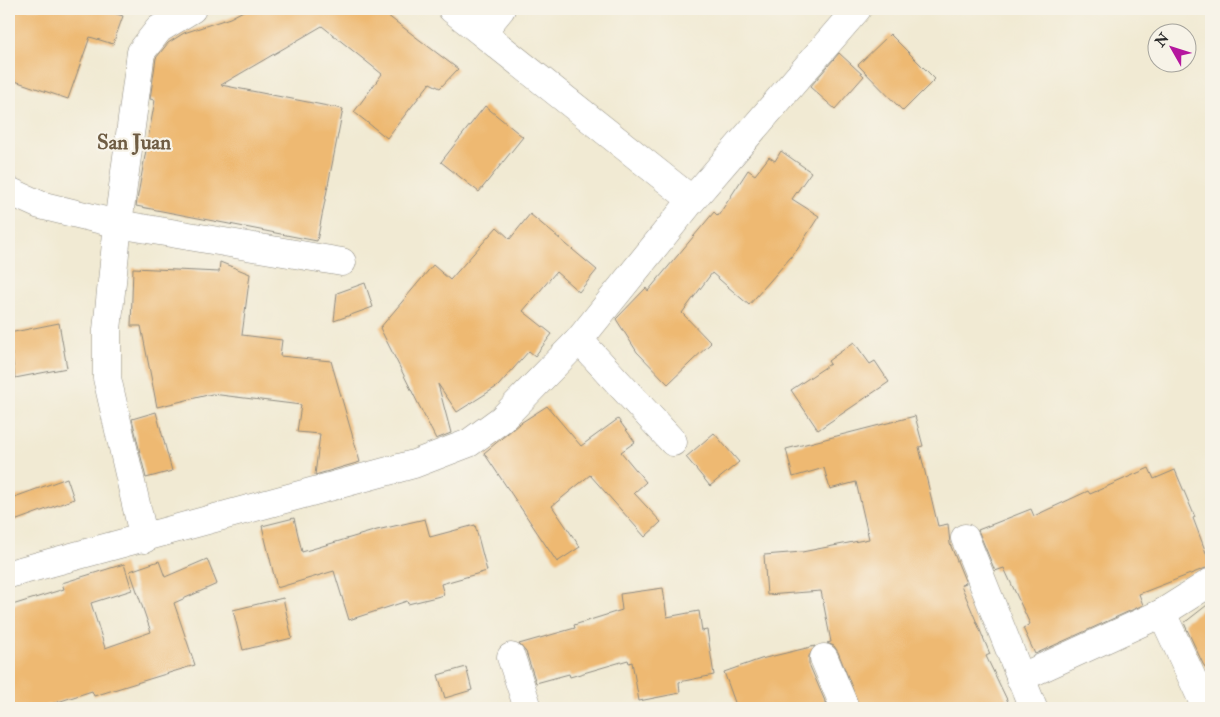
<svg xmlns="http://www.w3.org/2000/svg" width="1220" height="717" font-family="'IM FELL Double Pica',serif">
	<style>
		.building { fill: #eeb972 }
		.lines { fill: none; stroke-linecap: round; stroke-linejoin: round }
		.minor-casing { stroke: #8e8a7f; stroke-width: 29 }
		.minor { stroke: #fff; stroke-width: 28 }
		.labels { text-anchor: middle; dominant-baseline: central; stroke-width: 4.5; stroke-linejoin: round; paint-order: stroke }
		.quarter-label { font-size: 21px; font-weight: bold; fill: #6f5d44; stroke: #f7f3e8 }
	</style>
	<rect width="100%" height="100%" fill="#f7f3e8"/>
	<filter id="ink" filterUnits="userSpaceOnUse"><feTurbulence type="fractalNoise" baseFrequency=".02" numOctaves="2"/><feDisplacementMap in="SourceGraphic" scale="10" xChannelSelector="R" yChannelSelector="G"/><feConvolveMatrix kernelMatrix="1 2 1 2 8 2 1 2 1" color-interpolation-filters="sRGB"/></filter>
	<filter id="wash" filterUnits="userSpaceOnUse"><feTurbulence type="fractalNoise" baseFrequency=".0096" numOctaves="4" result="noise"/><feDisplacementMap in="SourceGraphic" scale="20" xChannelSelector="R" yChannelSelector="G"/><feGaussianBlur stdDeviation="1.12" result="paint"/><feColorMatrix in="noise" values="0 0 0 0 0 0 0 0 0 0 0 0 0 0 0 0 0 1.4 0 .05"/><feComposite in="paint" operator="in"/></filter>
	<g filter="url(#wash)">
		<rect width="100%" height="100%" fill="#f1ead3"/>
		<g id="blocks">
			<!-- building -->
			<g class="building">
				<polygon points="9,9 100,9 123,16 113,44 90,37 68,99 9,79"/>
				<polygon points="247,9 379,9 458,69 440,88 430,83 387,138 354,112 382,74 322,26 221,85 343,109 317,241 136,206 155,100 150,99 156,58 168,43 184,33 230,18"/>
				<polygon points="890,34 935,79 903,111 858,65"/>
				<polygon points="839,53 864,76 835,109 810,87"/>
				<polygon points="485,106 523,137 479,192 441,162"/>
				<polygon points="781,151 811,172 792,199 819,216 797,250 749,305 712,273 682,313 711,343 668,384 637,352 616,319 646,288 648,291 714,212 718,216 748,170 755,175 769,157 775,161"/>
				<polygon points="530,214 597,270 579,292 556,272 523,311 552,334 535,356 529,351 498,386 457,412 438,384 451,433 436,439 380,328 433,265 450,280 497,227 510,239"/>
				<polygon points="220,262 250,274 242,335 282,340 280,356 331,361 360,462 315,475 320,434 297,432 301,405 212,394 157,407 141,326 131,326 133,268 219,272"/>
				<polygon points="365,283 373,307 334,321 337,293"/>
				<polygon points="59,323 67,368 15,378 9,333"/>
				<polygon points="854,342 870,364 875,361 889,382 818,430 791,390 830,364 828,361"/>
				<polygon points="547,406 581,446 618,419 635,442 621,452 646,482 634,493 661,522 645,537 590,475 552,506 580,547 557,562 484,453 519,424"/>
				<polygon points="156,412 172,471 146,478 132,419"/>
				<polygon points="915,416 923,446 919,447 938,526 948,524 950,544 966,583 961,585 990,654 986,656 1011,708 860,708 838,652 834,646 827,643 831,642 821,591 767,595 764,555 802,552 869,539 856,482 830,489 824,468 793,477 786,449"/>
				<polygon points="714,433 739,462 710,486 686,457"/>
				<polygon points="1149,468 1154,479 1175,470 1195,517 1193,518 1211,566 1139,594 1143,605 1035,654 1023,628 1030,624 1004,568 995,571 978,530 1031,509 1034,516 1088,491 1090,494"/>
				<polygon points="67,478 74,499 9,523 9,499"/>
				<polygon points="294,518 302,552 377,530 425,519 430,537 475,525 487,571 441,584 444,595 408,604 407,601 349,620 334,571 277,588 262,526"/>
				<polygon points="207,559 217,584 174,603 195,665 94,696 92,691 39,708 9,708 9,606 64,589 62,583 124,564 132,590 91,603 105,648 151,632 130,571 159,561 165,577"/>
				<polygon points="663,588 667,617 699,611 702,631 707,630 714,675 679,682 680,693 639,701 632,662 629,663 628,660 570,677 569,674 536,683 526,652 519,644 575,628 574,625 622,610 620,594"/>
				<polygon points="283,598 292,638 243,650 233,610"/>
				<polygon points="1211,602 1211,675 1203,664 1184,623"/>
				<polygon points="815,646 809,656 809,664 828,708 737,708 724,672 761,659"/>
				<polygon points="466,667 472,690 445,698 438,675"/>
			</g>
		</g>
	</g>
	<g filter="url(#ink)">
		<use href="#blocks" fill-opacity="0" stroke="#8e8a7f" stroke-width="1"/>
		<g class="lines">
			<!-- minor casing -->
			<g class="minor-casing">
				<g id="minor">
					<polyline points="452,9 692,200"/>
					<polyline points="482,32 501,9"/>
					<polyline points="9,191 40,205 118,224 342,262"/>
					<polyline points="579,340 673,442"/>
					<polyline points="965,538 1033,708"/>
					<polyline points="144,539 107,378 107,330 118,224 141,52 159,29 192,9"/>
					<polyline points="9,574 414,464 469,443 502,419 579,340 692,200 857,9"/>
					<polyline points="1162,613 1206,708"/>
					<polyline points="511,657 528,708"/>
					<polyline points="824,658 845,708"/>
					<polyline points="1020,678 1162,613 1211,582"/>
				</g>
			</g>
			<!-- minor -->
			<use href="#minor" class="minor"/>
		</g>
	</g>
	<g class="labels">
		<!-- quarter labels -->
		<g class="quarter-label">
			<text x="134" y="142">San Juan</text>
		</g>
	</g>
	<!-- margin -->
	<rect width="1220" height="717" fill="none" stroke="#f7f3e8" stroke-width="30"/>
	<!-- north arrow -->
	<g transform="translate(1172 48) rotate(309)"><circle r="24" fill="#f7f3e8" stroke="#a5a39c"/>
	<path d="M0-4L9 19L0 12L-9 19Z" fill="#b5179e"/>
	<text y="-8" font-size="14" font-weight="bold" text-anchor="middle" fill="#2b2b2b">N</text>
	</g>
</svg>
